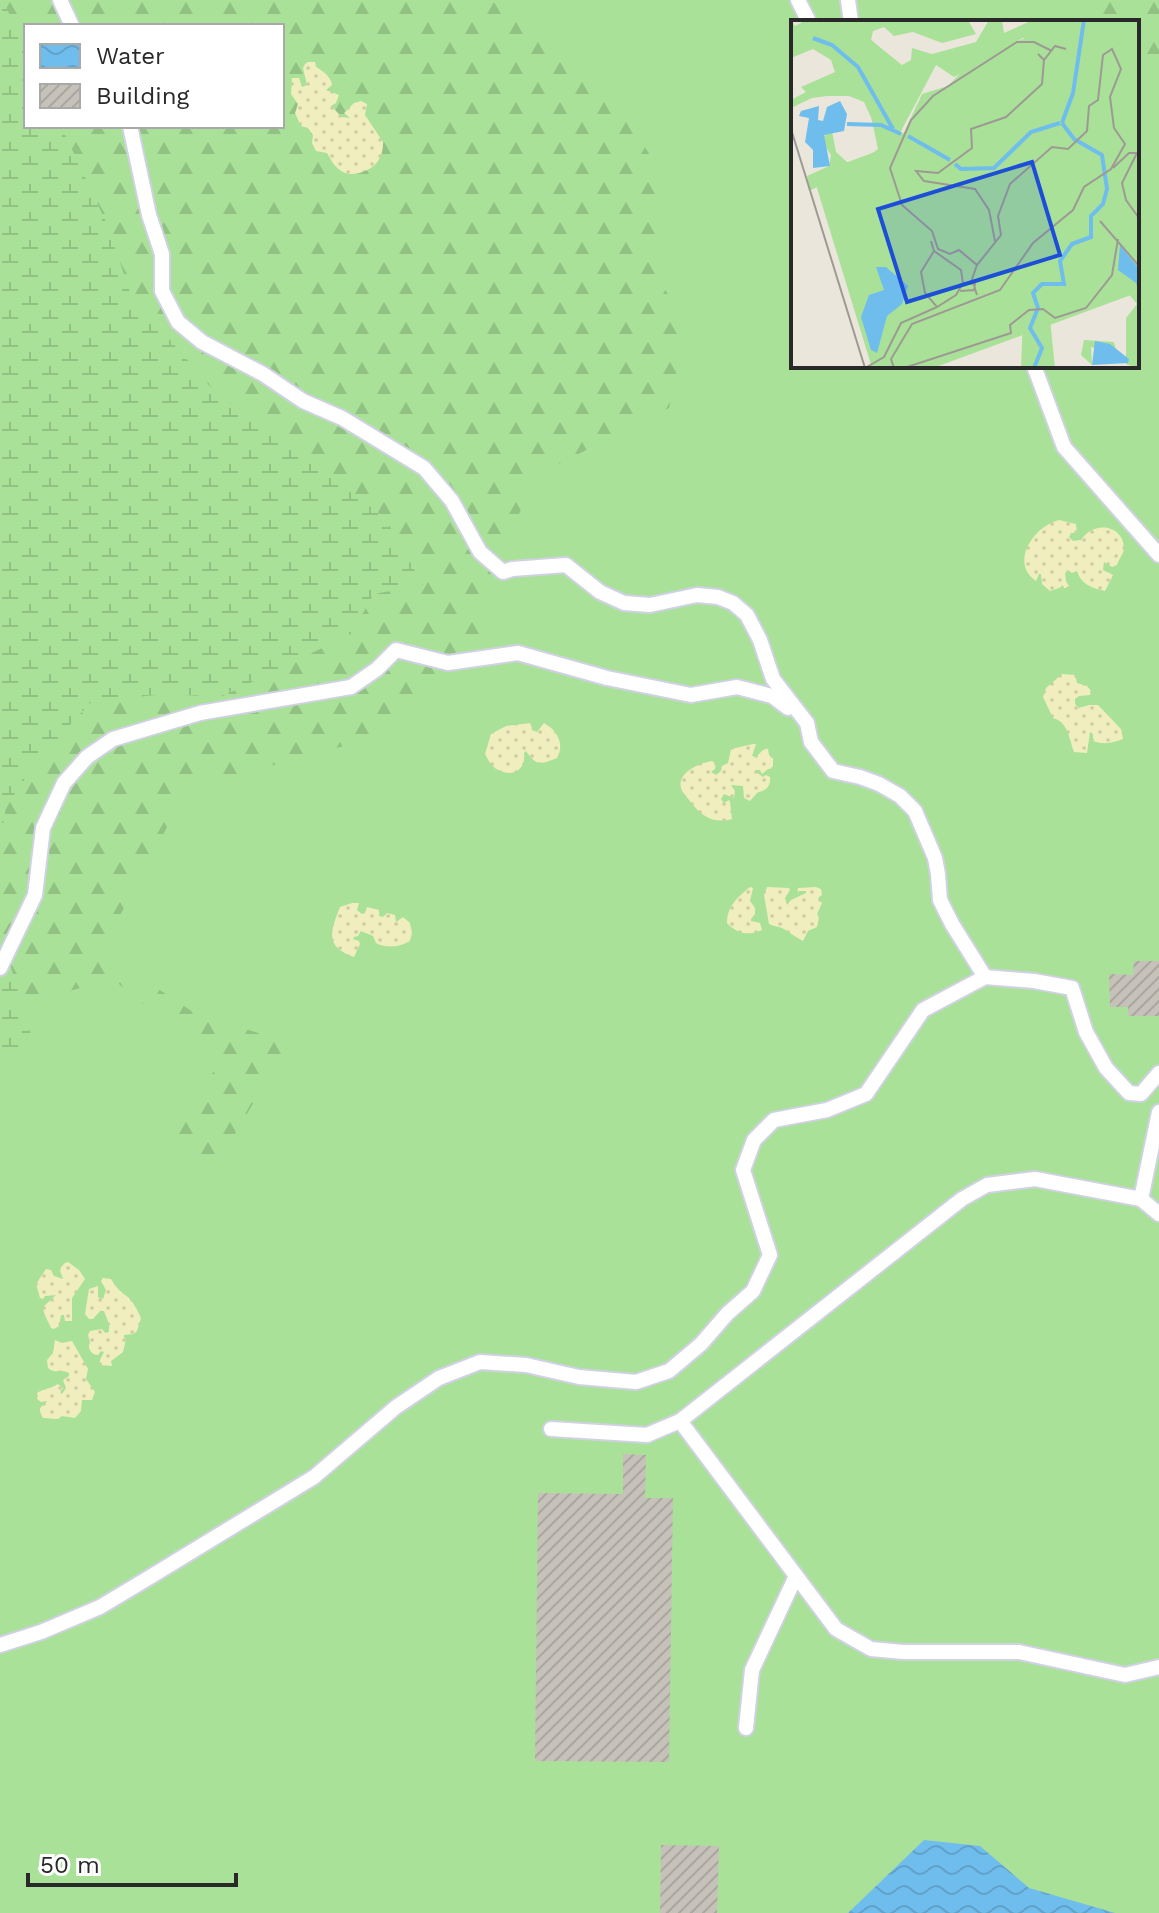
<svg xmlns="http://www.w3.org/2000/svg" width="1159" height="1913" font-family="'Work Sans',sans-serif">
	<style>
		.grass { fill: #a9e198; fill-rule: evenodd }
		.forest { fill: url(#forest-firs); fill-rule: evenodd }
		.wetland { fill: url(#wetland-marsh) }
		.sand { fill: url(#sand-dots) }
		.water { fill: url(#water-waves) }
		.building { fill: url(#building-hatch) }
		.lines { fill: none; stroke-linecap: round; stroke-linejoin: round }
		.service-casing { stroke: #d0d1e2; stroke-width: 18 }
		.service { stroke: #fff; stroke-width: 14 }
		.inset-river { fill: none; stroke: #6fbdec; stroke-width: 4 }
		.inset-road { fill: none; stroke: #9d9a94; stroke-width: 2 }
		.view { fill: #1d4ed8; fill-opacity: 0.15; stroke: #1d4ed8; stroke-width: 4 }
		.inset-edge { fill: none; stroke: #292929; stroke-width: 4 }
	</style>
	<defs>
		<pattern id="forest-firs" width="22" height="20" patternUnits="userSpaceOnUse" patternTransform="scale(2)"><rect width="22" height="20" fill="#a9e198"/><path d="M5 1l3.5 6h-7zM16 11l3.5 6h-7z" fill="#91c183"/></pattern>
		<pattern id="wetland-marsh" width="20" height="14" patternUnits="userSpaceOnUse" patternTransform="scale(2)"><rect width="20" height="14" fill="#a9e198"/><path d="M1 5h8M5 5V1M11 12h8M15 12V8" fill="none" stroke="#91c183"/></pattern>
		<pattern id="sand-dots" width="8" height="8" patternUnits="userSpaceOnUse" patternTransform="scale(2)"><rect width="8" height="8" fill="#f0eebe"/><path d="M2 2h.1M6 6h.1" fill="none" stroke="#cecca3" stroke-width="1.8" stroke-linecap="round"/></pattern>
		<pattern id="water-waves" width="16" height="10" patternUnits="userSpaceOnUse" patternTransform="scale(2)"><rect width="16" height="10" fill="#6fbdec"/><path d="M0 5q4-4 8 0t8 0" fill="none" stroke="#60a2ca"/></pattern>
		<pattern id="building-hatch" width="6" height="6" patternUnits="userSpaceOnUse" patternTransform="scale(2)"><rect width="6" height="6" fill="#c6c2ba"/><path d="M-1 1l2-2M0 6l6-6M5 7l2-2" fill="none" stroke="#aaa7a0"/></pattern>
	</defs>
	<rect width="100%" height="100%" fill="#ebe6db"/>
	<!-- grass -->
	<path class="grass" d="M0,0H1159V1913H0ZM793,22H1137V366H793ZM26,26H282V126H26Z"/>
	<!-- forest -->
	<g class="forest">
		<path d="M0,0H485L529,13L599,78L656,164L664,288L687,323L669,408L537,475L489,579L479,659L385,735L188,788L101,951L199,1016L290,1042L215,1167L169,1143L217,1066L113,979L0,1010ZM26,26H282V126H26Z"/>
		<polygon points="1089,0 1159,0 1159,70 1137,58 1137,22 1106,22"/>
	</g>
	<!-- wetland -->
	<g class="wetland">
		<polygon points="0,0 3,0 26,51 26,126 61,126 107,224 131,295 214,391 385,518 423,585 374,594 351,634 221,697 165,694 91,702 36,762 6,807 0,842"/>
		<polygon points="0,930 36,1052 0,1047"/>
	</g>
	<!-- sand -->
	<g class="sand">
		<path d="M308,62H315L316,67C323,71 331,77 332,85L326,90L339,95L336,103L331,106L342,117L350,118L344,113L354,103L361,101L367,104L365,115L383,142C383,149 382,155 378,161C372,170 354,178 343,172C335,168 331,160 327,153L316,151L312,143L313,135L308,128L301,126L295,113L298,104L291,94L292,78H299L302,87L307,85L303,68L305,64Z"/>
		<path d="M1059,520L1076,524L1077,533H1071L1069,537L1073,541L1081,540C1096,517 1129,528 1123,553C1122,554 1117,564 1117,565L1112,567L1104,562L1103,570L1113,575L1105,591C1091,588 1081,584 1077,571L1072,573L1069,571L1065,573L1066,581L1070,588H1064L1063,585L1059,588L1050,591L1042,584L1041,574H1039L1036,581C1009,563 1034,526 1059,520Z"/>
		<path d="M1062,674L1075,675L1077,683L1087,686L1091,691L1090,695L1079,696L1075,699V704L1079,708L1089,705H1098L1121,729L1123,739C1112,743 1105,745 1093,741V734L1090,732L1087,753L1074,752C1069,738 1068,722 1053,718L1043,697L1046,688Z"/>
		<path d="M531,723L532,730L537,732L544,723C557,730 565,744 557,758C541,764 537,767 526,751L524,753C526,769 514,778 498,770C492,767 488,760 485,754L491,734L506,726Z"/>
		<path d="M753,744H756L752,756L756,757L765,748L768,749L769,755L773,758V766L770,769H768L762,774L760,770H756V772L763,777L766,775L770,777C771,786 766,791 758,792L750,801L744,798L743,786L731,785L735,791L734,798L724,794L721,799L724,803L729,800L730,802L732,819C714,824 703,817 692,804C689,799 683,794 681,788C677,772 700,763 712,761L716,764L715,769L711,772L716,775L721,771L722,766L728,763L731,749Z"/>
		<path d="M750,887L753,888L750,901L755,908V914L751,919V921L760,923L762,930C749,936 737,934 727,923C727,906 738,897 750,887Z"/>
		<path d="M767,887L789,888L790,890L785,898L787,905L791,900L806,893V891H799L797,893L798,888L816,887L821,889L822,895L818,898L822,903L817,914L819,917L817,927L808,931L803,941C796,938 786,929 779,927C776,926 773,926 769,924L764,895Z"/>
		<path d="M352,903H359L357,910L362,914L365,913L367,907L379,910V916L383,917L387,913L395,915L396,922L403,917L410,923L412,933L410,941C400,947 387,949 376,943L373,936L361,931L358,936L354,937L353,939L359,941L360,944L354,957C325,947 330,932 340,907Z"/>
		<path d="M68,1262L79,1270L85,1279L72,1298V1321H65L64,1315H61L59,1326L54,1329L51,1328C48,1321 43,1313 43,1307L56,1295L45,1296L43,1299L40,1298L36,1284L46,1269L51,1270L54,1276L63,1279C61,1272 57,1270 65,1263Z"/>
		<path d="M103,1278L111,1279C118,1291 121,1291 130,1299C135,1305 138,1312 141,1318L137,1331L133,1334L124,1335V1337L126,1339L123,1352L111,1361L112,1366L100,1365V1360L104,1352L101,1351L98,1355C91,1355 87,1348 90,1342L88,1335L90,1331L102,1329L105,1333L109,1332V1324L104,1311H100L93,1319H89L85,1314L89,1289L98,1286V1297L103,1299L106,1290L101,1281Z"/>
		<path d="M55,1340L62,1343L72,1341L88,1369L86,1379L95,1392L92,1400H82L81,1411L75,1418L62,1416L58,1419L43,1418C36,1405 43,1408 47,1401L41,1402L37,1399V1393C44,1388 51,1389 58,1384L63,1388L60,1392L62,1394L66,1388L63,1380L69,1376V1373C62,1369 54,1374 48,1368L47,1360L53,1353Z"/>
	</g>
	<!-- water -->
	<polygon class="water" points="924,1840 980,1846 1029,1888 1115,1913 848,1913"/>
	<!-- building -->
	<g class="building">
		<polygon points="1134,961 1159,961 1159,1016 1128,1016 1128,1007 1110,1007 1109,974 1133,975"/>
		<polygon points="623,1454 646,1455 645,1498 673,1498 669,1762 535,1761 538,1493 623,1494"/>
		<polygon points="661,1845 719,1846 717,1913 660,1913"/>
	</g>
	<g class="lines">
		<!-- service casing -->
		<g class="service-casing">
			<g id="service">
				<polyline points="60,0 72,26"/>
				<polyline points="798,0 809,22"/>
				<polyline points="848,0 851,22"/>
				<polyline points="1034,366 1064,447 1159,555"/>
				<polyline points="0,968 35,895 43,828 64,783 87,757 113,739 200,713 351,687 377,669 396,650 448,663 518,653 607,678 691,695 737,687 772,696 788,708"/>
				<polyline points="985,977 1034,981 1072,988 1086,1032 1106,1068 1129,1093 1141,1094 1159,1073"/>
				<polyline points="1141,1199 1159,1112"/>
				<polyline points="680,1421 836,1629 871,1649 903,1652 1019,1652 1125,1675 1159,1667"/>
				<polyline points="551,1429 647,1435 680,1421 962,1199 987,1185 1035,1179 1141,1199 1159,1214"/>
				<polyline points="0,1645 41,1632 100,1607 150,1577 314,1477 396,1407 439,1378 480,1362 526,1365 579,1377 636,1382 669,1371 701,1344 727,1314 753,1291 770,1255 743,1170 754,1140 774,1120 827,1110 866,1094 923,1010 985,977 952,924 940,900 938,874 935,858 915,811 900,796 879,784 860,777 833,771 811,742 807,723 773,679 760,640 747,615 733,603 718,597 697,595 650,605 624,603 600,592 566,565 512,569 503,572 480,552 452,501 424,468 342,418 303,401 263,374 202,342 178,322 162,291 162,254 149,215 130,126"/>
				<polyline points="746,1728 752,1670 796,1576"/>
			</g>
		</g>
		<!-- service -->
		<use href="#service" class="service"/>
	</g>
	<!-- overview -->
	<g transform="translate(791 20)">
		<rect width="348" height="348" fill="#ebe6db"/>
		<path d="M237,17L348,25V272L142,348H81L22,155L108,123L131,74L157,66L184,38Z" fill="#a9e198"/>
		<path d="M0,0L4,6L15,0H177L185,14L151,23L122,12L103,16L93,7L82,11L80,20L111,45L120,40L121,28L141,34L185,22L198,0H211L213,13L242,0H348V158L342,147L345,131L334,135L330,132L335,125H324L319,147L340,189L312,197L299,242L288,249L281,272L262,278L258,289L264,348H230L233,270L245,252L264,259V234L303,188L309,173L302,144L292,143L271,159L255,173L243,198L231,205L200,196L182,176L167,173L164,191L152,188L161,185L165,175L135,130L112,145L93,136L79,141L18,171L16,156L38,146L40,135L30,120L36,112L41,111L45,132L56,142H70L87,129L78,87L70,79L51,74L21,78L0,88V80L15,72L10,67L44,52L40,40L22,29L0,38ZM232,18L246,20V37L181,76L168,90L174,92L233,62L262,25H273L276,32L257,50L253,69L183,111L190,118L150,91L118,113H109L145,45L163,57ZM326,223L348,248V348L335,344V298L346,284L325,259ZM293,320L323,322L326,334L300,327L301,345L290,335Z" fill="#a9e198" fill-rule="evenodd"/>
		<path d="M61,0L106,46L122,47V31L142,41L94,128L73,82L58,76H29L26,70L47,52L45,38L23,21L25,3ZM93,0H165L152,22L129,9L104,14ZM256,17L348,24V127L324,125L320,130L319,147L333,169L320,173L313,186L306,188L311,177L305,143L271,123L257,127L220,160L204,190L180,164L157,171L151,149L125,124V110L151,94L174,114L197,112L228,98L233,79L253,65L281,28L265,22L252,35Z" fill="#a9e198"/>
		<path d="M49,81L56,94L53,111L33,115L39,146L22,148V130L14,122L18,98L8,96L10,91L28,86L27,100L32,101L36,87ZM329,225L348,249V273L345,263L327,250ZM85,247H95L117,266L111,284L96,296L86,333L80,330L70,297L78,275L93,270ZM304,321L319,324L338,339L337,343L301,345Z" fill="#6fbdec"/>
		<path class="inset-river" d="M22,18L41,25L67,47L102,109M271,103L282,73L293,0M56,104L90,105L110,114M117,116L159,140M164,144L170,149L203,148L240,112L269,103M243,348L251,328L239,308L247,288L242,273L251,264H273L269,241L281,224L300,217V196L312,184L316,169L311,135L283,119L271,103"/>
		<path class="inset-road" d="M247,34L253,40L264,26L275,29M0,109L74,348M322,148L338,133H346L331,163L335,180L348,198M309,201L348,246M140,221L143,231L170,250L172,263L165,275L146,287L134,273L130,252L143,231M204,221L198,190L184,169L133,161L125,151L147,153L181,128L180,109L215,97L251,64L253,40M169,271L183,270L184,264L172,263M186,275L181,259L186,245M74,348L93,337L110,303L146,287M103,348L100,339L121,304L209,270L242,223L282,190L293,167L320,149L334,124L323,108L319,77L330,49L321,29L312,35L307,80L298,86L296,111L277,129L261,127L219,164L207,196L210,215L186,245L168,230L159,234L147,229L141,211L111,185L99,148L120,100L142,76L226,22H243L261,31M113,348L220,313L219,305L238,290L252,289L264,298L295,288L321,255L327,219"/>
		<path class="view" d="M241,142L269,235L116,282L87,189Z"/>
		<rect width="348" height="348" class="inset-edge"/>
	</g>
	<!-- legend -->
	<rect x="24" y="24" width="260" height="104" fill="#ffffff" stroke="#a9a9a9" stroke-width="2"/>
	<rect x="40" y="44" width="40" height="24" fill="url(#water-waves)" stroke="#a9a9a9" stroke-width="2"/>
	<text x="96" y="64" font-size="24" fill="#292929">Water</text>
	<rect x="40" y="84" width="40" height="24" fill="url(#building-hatch)" stroke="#a9a9a9" stroke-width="2"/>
	<text x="96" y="104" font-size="24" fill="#292929">Building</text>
	<!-- scale -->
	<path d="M28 1873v12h208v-12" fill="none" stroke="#292929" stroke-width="4"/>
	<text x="40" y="1873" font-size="24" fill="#292929" stroke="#ffffff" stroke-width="6" paint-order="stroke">50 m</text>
</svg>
